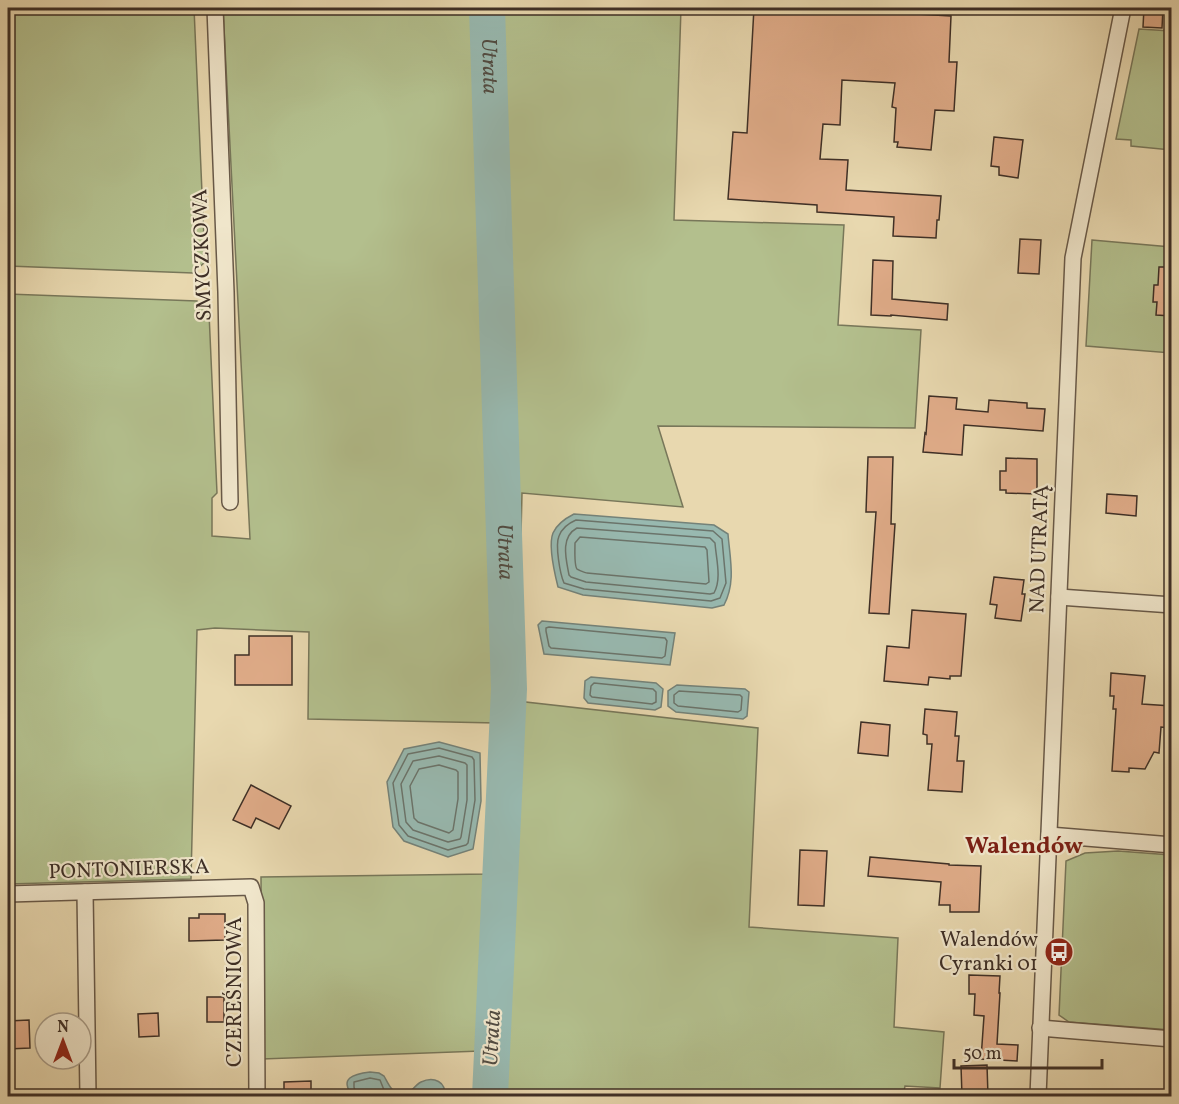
<svg xmlns="http://www.w3.org/2000/svg" width="1179" height="1104" font-family="Vollkorn,serif">
	<style>
		.green { fill: #b3bf8d; stroke: #78775a; stroke-width: 1.5 }
		.water { fill: #98b9b0; stroke: #748279; stroke-width: 1.5 }
		.lines { fill: none; stroke-linecap: round; stroke-linejoin: round }
		.shore { stroke: #6b746b; stroke-width: 1.5 }
		.river { stroke: #98b9b0; stroke-width: 36 }
		.building { fill: #e0ac89; stroke: #3e2f26; stroke-width: 1.5 }
		.minor-casing { stroke: #685948; stroke-width: 18 }
		.minor { stroke: #f0e6cb; stroke-width: 15 }
		.labels { text-anchor: middle; dominant-baseline: central; stroke-width: 4.5; stroke-linejoin: round; paint-order: stroke }
		.street-label { font-size: 21px; fill: #3e2f26; stroke: #f0e6cb }
		.poi-label { font-size: 21px; fill: #3e2f26; stroke: #f0e6cb; text-anchor: end }
		.water-label { font-size: 22px; font-style: italic; fill: #504b42; stroke: #f0e6cb }
		.quarter-label { font-size: 24px; font-weight: bold; fill: #7a1f14; stroke: #f0e6cb }
	</style>
	<rect width="100%" height="100%" fill="#e8d8af"/>
	<filter id="stains"><feTurbulence type="fractalNoise" baseFrequency=".00333" numOctaves="4"/><feColorMatrix values="0 0 0 0 .2 0 0 0 0 .09 0 0 0 0 .02 0 0 0 .5 -.17"/></filter>
	<radialGradient id="worn" r=".72"><stop offset=".6" stop-color="#630" stop-opacity="0"/><stop offset="1" stop-color="#630" stop-opacity=".3"/></radialGradient>
	<!-- green -->
	<g class="green">
		<polygon points="8,8 194,8 205,262 193,273 8,266"/>
		<polygon points="223,8 681,8 674,220 844,225 838,325 921,330 915,428 658,426 683,507 522,493 517,701 758,728 749,927 898,938 894,1027 944,1032 940,1088 905,1086 903,1096 479,1096 481,1051 262,1059 261,877 488,874 496,723 308,719 309,632 215,628 197,630 191,879 8,884 8,294 197,301 209,313 217,493 212,498 212,536 250,539"/>
		<polygon points="1139,29 1171,31 1171,150 1131,146 1131,140 1116,139"/>
		<polygon points="1092,240 1171,247 1171,353 1086,346"/>
		<polygon points="1118,851 1171,855 1171,1030 1069,1022 1059,1015 1066,861 1085,853"/>
	</g>
	<!-- water -->
	<g class="water">
		<path d="M574,514L714,525L728,534C730,559 736,582 724,605L712,608L583,595L558,587C555,575 548,545 553,533C557,524 566,518 574,514Z"/>
		<polygon points="542,621 675,633 670,665 544,654 538,625"/>
		<polygon points="591,677 656,683 663,689 661,707 655,710 588,703 584,698 585,681"/>
		<polygon points="677,685 745,689 749,692 747,716 743,719 676,712 668,706 668,691"/>
		<polygon points="439,742 480,753 481,801 473,849 448,857 404,841 393,827 387,782 404,749"/>
		<path d="M370,1072L379,1073L384,1076C389,1085 391,1091 401,1096C411,1095 413,1086 421,1082C434,1076 447,1082 444,1096H393C383,1093 364,1097 353,1096C338,1078 354,1074 370,1072Z"/>
	</g>
	<g class="lines">
		<!-- shore -->
		<g class="shore">
			<path d="M576,520L713,531L722,539L726,583L720,598L711,601L584,589L564,583C560,574 555,545 559,536C562,528 569,523 576,520Z"/>
			<path d="M577,528L710,538L715,543C716,558 722,579 714,593L710,594L586,582L571,577L569,575C566,559 560,537 577,528Z"/>
			<path d="M580,537L705,547L707,550L709,582L706,584L587,573C586,573 578,570 577,569C574,565 575,549 575,543Z"/>
			<polygon points="549,627 665,638 667,641 665,656 662,658 551,648 549,646 546,631 546,628"/>
			<polygon points="594,683 653,689 656,692 656,702 652,704 592,697 590,695 591,686"/>
			<polygon points="679,691 740,695 742,697 741,710 738,712 678,706 674,703 674,695"/>
			<polygon points="439,748 472,757 474,760 475,800 468,843 466,845 448,850 408,836 399,825 393,783 408,754"/>
			<polygon points="439,756 465,763 467,765 467,800 461,837 460,839 448,842 413,830 406,822 401,784 413,761"/>
			<polygon points="439,765 456,770 458,772 458,799 453,830 449,833 418,822 414,818 410,786 419,769"/>
			<polyline points="356,1096 354,1087 354,1082 370,1078 380,1080 384,1090 390,1096"/>
		</g>
		<!-- river -->
		<path class="river" id="s1" d="M487,8L509,689L490,1096"/>
	</g>
	<!-- building -->
	<g class="building">
		<polygon points="754,8 813,8 951,16 949,62 957,62 954,111 935,110 931,150 897,147 898,142 894,142 896,108 892,107 895,83 842,80 840,125 823,124 820,159 848,160 846,190 941,196 939,220 937,220 936,238 893,236 894,217 817,212 817,205 728,199 733,132 747,133"/>
		<polygon points="1144,8 1163,8 1162,28 1143,27"/>
		<polygon points="994,137 1023,140 1018,178 999,175 999,167 991,166"/>
		<polygon points="1020,239 1041,240 1039,274 1018,273"/>
		<polygon points="873,260 893,261 892,299 948,304 947,320 891,315 891,316 871,315"/>
		<polygon points="1159,267 1172,267 1172,316 1156,315 1157,302 1153,302 1154,285 1158,285"/>
		<polygon points="929,396 957,398 956,409 988,412 989,400 1027,403 1027,408 1045,409 1043,431 964,425 962,455 923,452 925,433 926,434"/>
		<polygon points="868,457 893,457 891,524 895,524 889,614 869,613 876,512 866,512"/>
		<polygon points="1006,458 1037,459 1037,494 1006,493 1006,490 1000,490 1000,471 1006,471"/>
		<polygon points="1107,494 1137,496 1136,516 1106,513"/>
		<polygon points="994,577 1024,580 1022,594 1025,594 1021,621 995,618 997,605 990,604"/>
		<polygon points="912,610 966,614 961,676 950,676 950,679 929,677 928,685 884,681 887,646 909,648"/>
		<polygon points="249,636 292,636 292,685 235,685 235,655 249,655"/>
		<polygon points="1111,673 1145,676 1142,704 1172,706 1172,728 1161,727 1159,753 1154,752 1145,769 1129,768 1129,772 1112,771 1116,709 1113,709 1114,696 1110,696"/>
		<polygon points="925,709 957,712 955,736 959,736 957,761 964,761 962,792 928,790 932,744 927,744 927,735 923,734"/>
		<polygon points="861,722 890,725 888,756 858,753"/>
		<polygon points="251,785 291,806 279,829 256,818 251,828 233,820"/>
		<polygon points="800,850 827,851 824,906 798,905"/>
		<polygon points="870,857 949,864 949,865 981,866 979,912 950,912 950,905 939,905 941,882 868,876"/>
		<polygon points="199,914 225,914 225,940 189,941 189,918 199,918"/>
		<polygon points="969,975 1000,976 999,993 1000,993 997,1044 1018,1045 1017,1061 981,1059 984,1016 974,1015 975,994 969,994"/>
		<rect x="207" y="997" width="17" height="25"/>
		<polygon points="158,1013 159,1036 139,1037 138,1014"/>
		<polygon points="29,1020 30,1048 8,1049 8,1021"/>
		<polygon points="987,1065 988,1096 962,1096 961,1066"/>
		<polygon points="311,1081 311,1096 284,1096 284,1082"/>
	</g>
	<g class="lines">
		<!-- minor casing -->
		<g class="minor-casing">
			<g id="minor">
				<polyline points="215,8 226,292 230,502"/>
				<polyline points="1059,597 1172,605"/>
				<polyline points="1049,835 1172,845"/>
				<polyline points="85,892 88,1096"/>
				<polyline points="8,894 251,887 256,903 257,1096"/>
				<polyline points="1040,1028 1172,1039"/>
				<polyline points="1038,1096 1073,258 1123,8"/>
			</g>
		</g>
		<!-- minor -->
		<use href="#minor" class="minor"/>
	</g>
	<!-- icons -->
	<defs>
		<g id="bus-disc" transform="scale(1.5)"><circle r="9.5" fill="#8f2418" stroke="#f0e6cb"/><path d="M-5-6H5V4H4V6H2V4H-2V6H-4V4H-5ZM-3.5-4V0h7V-4ZM-3.5 1.2v1.5H-2V1.2ZM2 1.2v1.5H3.5V1.2Z" fill="#fff"/></g>
	</defs>
	<g fill-rule="evenodd">
		<use href="#bus-disc" x="1059" y="952"/>
	</g>
	<g class="labels">
		<!-- street labels -->
		<g class="street-label">
			<text transform="translate(203 255) rotate(-92)">SMYCZKOWA</text>
			<text transform="translate(1040 549) rotate(-88)">NAD UTRATĄ</text>
			<text transform="translate(129 870) rotate(-2)">PONTONIERSKA</text>
			<text transform="translate(235 992) rotate(-90)">CZEREŚNIOWA</text>
		</g>
		<!-- poi labels -->
		<g class="poi-label">
			<text x="1038" y="940">Walendów<tspan x="1038" dy="24">Cyranki 01</tspan></text>
		</g>
		<!-- water labels -->
		<g class="water-label">
			<text stroke="none"><textPath href="#s1" startOffset="58">Utrata</textPath></text>
			<text stroke="none"><textPath href="#s1" startOffset="544">Utrata</textPath></text>
			<text transform="translate(493 1038) rotate(-87)">Utrata</text>
		</g>
		<!-- quarter labels -->
		<g class="quarter-label">
			<text x="1024" y="847">Walendów</text>
		</g>
	</g>
	<!-- margin -->
	<rect width="1179" height="1104" fill="none" stroke="#e8d8af" stroke-width="30"/>
	<rect x="9" y="9" width="1161" height="1086" fill="none" stroke="#3e2f26" stroke-width="3"/>
	<rect x="15" y="15" width="1149" height="1074" fill="none" stroke="#3e2f26" stroke-width="1.5"/>
	<!-- north arrow -->
	<g transform="translate(63 1041)"><circle r="28" fill="#f0e6cb" stroke="#a99d89" stroke-width="1.5"/>
	<path d="M0-4.5L10 22L0 15L-10 22Z" fill="#8f2418"/>
	<text y="-9" font-size="16" font-weight="bold" text-anchor="middle" fill="#3e2f26">N</text>
	</g>
	<!-- scale -->
	<path d="M954 1059v9h148v-9" fill="none" stroke="#3e2f26" stroke-width="3"/>
	<text x="963" y="1059" font-size="18" fill="#3e2f26" stroke="#f0e6cb" stroke-width="4.5" paint-order="stroke">50 m</text>
	<rect width="100%" height="100%" filter="url(#stains)"/>
	<rect width="100%" height="100%" fill="url(#worn)"/>
</svg>
